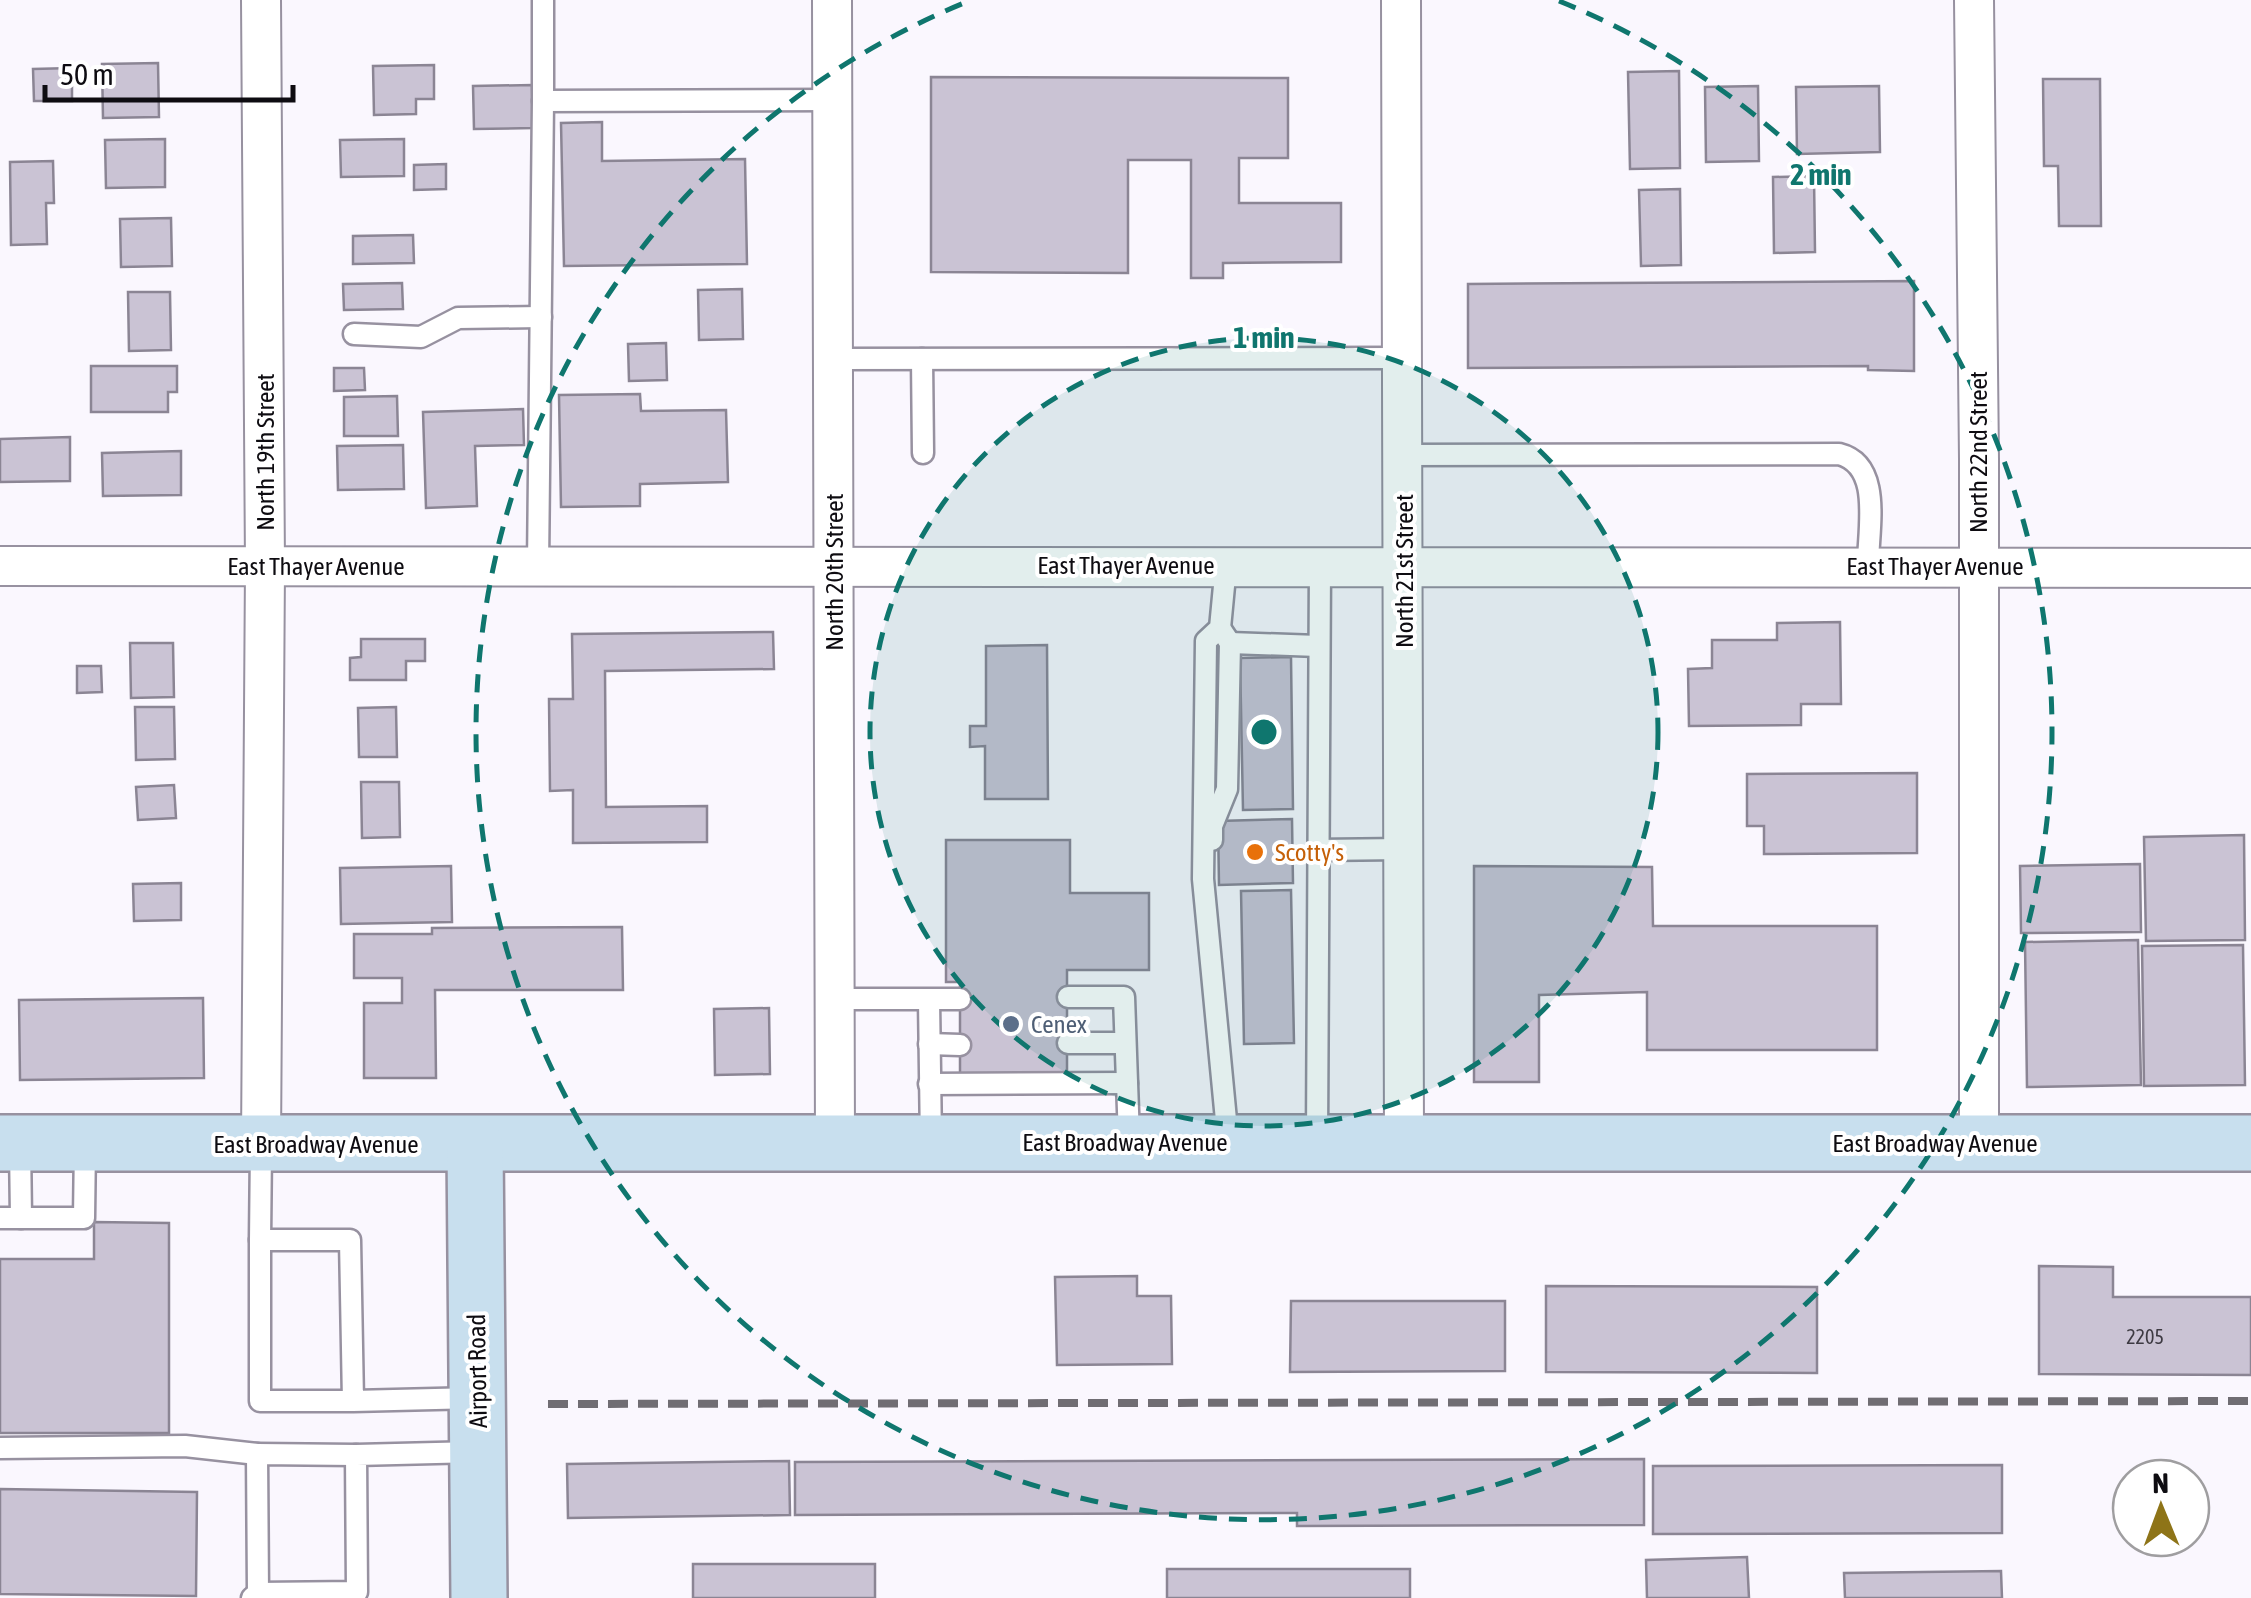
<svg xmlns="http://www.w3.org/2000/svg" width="2251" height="1598" font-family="'Asap Condensed',sans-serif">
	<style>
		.building { fill: #cac3d4; stroke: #8b8594; stroke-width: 2.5 }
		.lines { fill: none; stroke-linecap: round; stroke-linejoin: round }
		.lane-casing { stroke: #9791a0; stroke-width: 25 }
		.street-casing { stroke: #9791a0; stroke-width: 42 }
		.secondary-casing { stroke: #9791a0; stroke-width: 60 }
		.lane { stroke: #fff; stroke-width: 20 }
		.street { stroke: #fff; stroke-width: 38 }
		.secondary { stroke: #c8dfee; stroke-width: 55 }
		.rail { stroke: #706d73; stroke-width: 8; stroke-dasharray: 20 10; stroke-linecap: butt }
		.ring { fill: none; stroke: #0f766e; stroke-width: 5; stroke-dasharray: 18 12 }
		.food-dot { fill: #e8710a; stroke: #fff; stroke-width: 4 }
		.service-dot { fill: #5c6f8a; stroke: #fff; stroke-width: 4 }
		.labels { text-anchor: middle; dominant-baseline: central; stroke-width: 8; stroke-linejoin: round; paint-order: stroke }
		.number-label { font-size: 20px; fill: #3d3a42 }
		.street-label { font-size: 25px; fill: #0e0c11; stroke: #fff }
		.food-label { font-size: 25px; fill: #c56008; stroke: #fff; text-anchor: start }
		.service-label { font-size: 25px; fill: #4e5e75; stroke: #fff; text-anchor: start }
		.centre { fill: #0f766e; stroke: #fff; stroke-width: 5 }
		.ring-label { font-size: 30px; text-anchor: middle; font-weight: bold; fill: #0f766e; stroke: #fff; stroke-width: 8; stroke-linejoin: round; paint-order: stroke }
	</style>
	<rect width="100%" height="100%" fill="#faf7fe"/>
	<!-- building -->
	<g class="building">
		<polygon points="158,63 159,117 103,118 102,64"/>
		<polygon points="434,65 434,99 416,99 416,114 374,115 373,66"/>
		<polygon points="72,68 72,101 34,101 33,69"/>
		<polygon points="1679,71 1680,168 1630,169 1628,72"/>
		<polygon points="931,77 1288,78 1288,158 1239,158 1239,203 1341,203 1341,262 1223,263 1223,278 1191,278 1191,160 1128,160 1128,273 931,272"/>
		<polygon points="2043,79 2100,79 2101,226 2059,226 2058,166 2044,166"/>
		<polygon points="532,85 533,128 474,129 473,86"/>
		<polygon points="1758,86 1759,161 1706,162 1705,87"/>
		<polygon points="1879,86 1880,152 1797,154 1796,87"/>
		<polygon points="602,122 602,161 745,159 747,264 564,266 561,123"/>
		<polygon points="165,139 165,187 106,188 105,140"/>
		<polygon points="404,139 404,176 341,177 340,140"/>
		<polygon points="53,161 54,203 46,203 47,244 11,245 10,162"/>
		<polygon points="446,164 446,189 414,190 414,165"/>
		<polygon points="1814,176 1815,252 1774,253 1773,177"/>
		<polygon points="1680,189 1681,265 1641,266 1639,190"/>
		<polygon points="171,218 172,266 121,267 120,219"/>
		<polygon points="413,235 414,263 353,264 353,236"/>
		<polygon points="1914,281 1914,371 1868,370 1868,366 1468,368 1468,284"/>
		<polygon points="402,283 403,309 344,310 343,284"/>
		<polygon points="742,289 743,339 699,340 698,290"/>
		<polygon points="128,292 170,292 171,350 129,351"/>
		<polygon points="666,343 667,380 629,381 628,344"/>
		<polygon points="91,366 177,366 177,392 168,392 168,412 91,412"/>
		<polygon points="334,368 364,368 365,390 334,391"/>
		<polygon points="640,394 641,411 726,410 728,482 640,484 640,506 561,507 559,395"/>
		<polygon points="397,396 398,436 344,436 344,397"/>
		<polygon points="523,409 524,445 475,446 477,506 426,508 423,412"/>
		<polygon points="70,437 70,481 0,482 0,439"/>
		<polygon points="403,445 404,489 338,490 337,446"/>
		<polygon points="181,451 181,495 103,496 102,453"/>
		<polygon points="1840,622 1841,704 1801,704 1801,725 1689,726 1688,669 1712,668 1712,640 1777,640 1777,623"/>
		<polygon points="773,632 774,669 605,671 606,807 707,806 707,842 573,843 573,790 550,791 549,699 573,699 572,634"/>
		<polygon points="361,639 425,639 425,661 406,661 406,680 350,680 350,658 361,657"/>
		<polygon points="130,643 173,643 174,697 131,698"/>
		<polygon points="1047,645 1048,799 985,799 985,746 970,747 970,726 986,726 986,646"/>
		<polygon points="1291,657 1293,809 1243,810 1240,658"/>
		<polygon points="77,666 101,666 102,692 77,693"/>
		<polygon points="135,707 174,707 175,759 136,760"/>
		<polygon points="396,707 397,757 359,757 358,708"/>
		<polygon points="1917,773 1917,853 1764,854 1764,826 1747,826 1747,774"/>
		<polygon points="361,782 399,782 400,837 362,838"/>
		<polygon points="174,785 176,818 138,820 136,787"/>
		<polygon points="1292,819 1293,883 1219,885 1218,821"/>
		<polygon points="2244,835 2245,940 2146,941 2144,837"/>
		<polygon points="946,840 1070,840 1070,893 1149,893 1149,970 1067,970 1067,1077 960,1077 960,982 946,982"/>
		<polygon points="2140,864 2141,932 2021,933 2020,866"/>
		<polygon points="451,866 452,922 341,924 340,868"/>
		<polygon points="1474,866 1652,867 1653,926 1877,926 1877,1050 1647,1050 1647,992 1539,995 1539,1082 1474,1082"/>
		<polygon points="181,883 181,920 134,921 133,884"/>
		<polygon points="1291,890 1294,1043 1244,1044 1241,891"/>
		<polygon points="622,927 623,990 435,990 436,1078 364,1078 364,1003 402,1003 402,978 354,978 354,934 432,934 432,928"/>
		<polygon points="2138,940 2141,1085 2027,1087 2025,942"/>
		<polygon points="2243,945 2245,1085 2144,1086 2142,946"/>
		<polygon points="203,998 204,1078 20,1080 19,1000"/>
		<polygon points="769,1008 770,1074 715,1075 714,1009"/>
		<polygon points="94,1222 169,1223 169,1433 0,1433 0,1259 94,1259"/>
		<polygon points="2039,1266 2113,1267 2113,1297 2251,1297 2251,1375 2039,1374"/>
		<polygon points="1137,1276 1137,1296 1171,1296 1172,1364 1057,1365 1055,1277"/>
		<polygon points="1546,1286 1817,1287 1817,1373 1546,1372"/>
		<polygon points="1291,1301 1505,1301 1505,1371 1290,1372"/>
		<polygon points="1644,1459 1644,1525 1297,1526 1297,1513 795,1515 795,1462"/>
		<polygon points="789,1461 790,1515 568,1518 567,1464"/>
		<polygon points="2002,1465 2002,1533 1653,1534 1653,1466"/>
		<polygon points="0,1489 197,1492 196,1596 0,1594"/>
		<polygon points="1747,1557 1749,1598 1647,1598 1646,1560"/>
		<rect x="693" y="1564" width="182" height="34"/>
		<rect x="1167" y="1569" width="243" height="29"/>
		<polygon points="2001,1571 2002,1598 1845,1598 1844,1573"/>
	</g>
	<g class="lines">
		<!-- lane casing -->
		<g class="lane-casing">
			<g id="lane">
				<polyline points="543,101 543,0"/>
				<polyline points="354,334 421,337 458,318 541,317"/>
				<polyline points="833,359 1403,358"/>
				<polyline points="922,359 923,453"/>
				<path d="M1403,455L1839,454C1883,465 1868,529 1868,565"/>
				<polyline points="1226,565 1220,628 1206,641 1203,879 1228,1141"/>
				<polyline points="538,566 543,101 832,100"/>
				<polyline points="1230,643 1318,646"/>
				<polyline points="1212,840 1212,826 1227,789 1230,643 1220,628"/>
				<polyline points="1317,850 1404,849"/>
				<polyline points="1068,997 1124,997 1129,1139"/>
				<polyline points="834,999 960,999"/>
				<polyline points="929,1000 931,1143"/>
				<polyline points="1068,1043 1125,1043"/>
				<polyline points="929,1044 960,1045"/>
				<polyline points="929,1084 1127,1083"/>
				<polyline points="1317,1140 1320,565"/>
				<polyline points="20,1145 21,1218"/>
				<polyline points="0,1218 84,1218 85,1144"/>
				<polyline points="260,1240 261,1147"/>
				<polyline points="353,1401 260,1401 260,1240 350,1240 353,1401 476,1398"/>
				<polyline points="0,1448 185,1446 257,1454"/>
				<polyline points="258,1593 257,1454 356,1455"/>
				<polyline points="252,1598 258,1593 357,1592 356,1455 476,1452"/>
			</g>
		</g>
		<!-- street casing -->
		<g class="street-casing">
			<g id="street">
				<polyline points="832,0 835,1144"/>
				<polyline points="1401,0 1404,1142"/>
				<polyline points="1974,0 1979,459 1979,1143"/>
				<polyline points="0,566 2251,568"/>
				<polyline points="261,1144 265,566 261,0"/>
			</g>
		</g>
		<!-- secondary casing -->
		<g class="secondary-casing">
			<g id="secondary">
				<polyline points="0,1143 2251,1143"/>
				<polyline points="475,1145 479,1598"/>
			</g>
		</g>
		<!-- lane -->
		<use href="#lane" class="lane"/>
		<!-- street -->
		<use href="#street" class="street"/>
		<!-- secondary -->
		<use href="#secondary" class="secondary"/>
		<!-- rail -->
		<polyline class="rail" points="548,1404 2251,1401"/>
	</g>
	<!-- distance rings -->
	<circle cx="1264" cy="732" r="394" fill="#0f766e" fill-opacity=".12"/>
	<g class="ring">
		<circle cx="1264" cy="732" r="394"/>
		<path d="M1559 1A788 788 0 1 1 969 1"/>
	</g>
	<!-- markers -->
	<circle class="food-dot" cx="1255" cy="852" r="10"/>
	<circle class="service-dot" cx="1011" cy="1024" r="10"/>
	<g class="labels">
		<!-- number labels -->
		<g class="number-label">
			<text x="2145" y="1336">2205</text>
		</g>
		<!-- street labels -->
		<g class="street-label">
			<text transform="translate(265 452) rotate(-90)">North 19th Street</text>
			<text transform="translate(1978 452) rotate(-90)">North 22nd Street</text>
			<text x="1126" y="565">East Thayer Avenue</text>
			<text x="316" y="566">East Thayer Avenue</text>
			<text x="1935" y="566">East Thayer Avenue</text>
			<text transform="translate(1404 571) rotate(-90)">North 21st Street</text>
			<text transform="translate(834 572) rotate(-90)">North 20th Street</text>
			<text x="1125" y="1142">East Broadway Avenue</text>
			<text x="1935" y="1143">East Broadway Avenue</text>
			<text x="316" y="1144">East Broadway Avenue</text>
			<text transform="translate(477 1371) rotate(-91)">Airport Road</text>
		</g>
		<!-- food labels -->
		<g class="food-label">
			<text x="1275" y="852">Scotty's</text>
		</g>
		<!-- service labels -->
		<g class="service-label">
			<text x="1031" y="1024">Cenex</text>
		</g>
	</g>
	<circle cx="1264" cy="732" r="15" class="centre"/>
	<g class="ring-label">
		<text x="1821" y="185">2 min</text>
		<text x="1264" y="348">1 min</text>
	</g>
	<!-- north arrow -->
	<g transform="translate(2161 1508) rotate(359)"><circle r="48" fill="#ffffff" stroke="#9f9ea0" stroke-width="2.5"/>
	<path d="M0-8L18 38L0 25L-18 38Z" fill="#8e7418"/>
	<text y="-15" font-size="28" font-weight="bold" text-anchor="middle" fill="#0e0c11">N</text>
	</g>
	<!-- scale -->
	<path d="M45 85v15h248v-15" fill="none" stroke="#0e0c11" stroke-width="5"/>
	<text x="60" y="85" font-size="30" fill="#0e0c11" stroke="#ffffff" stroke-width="8" paint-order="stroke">50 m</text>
</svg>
